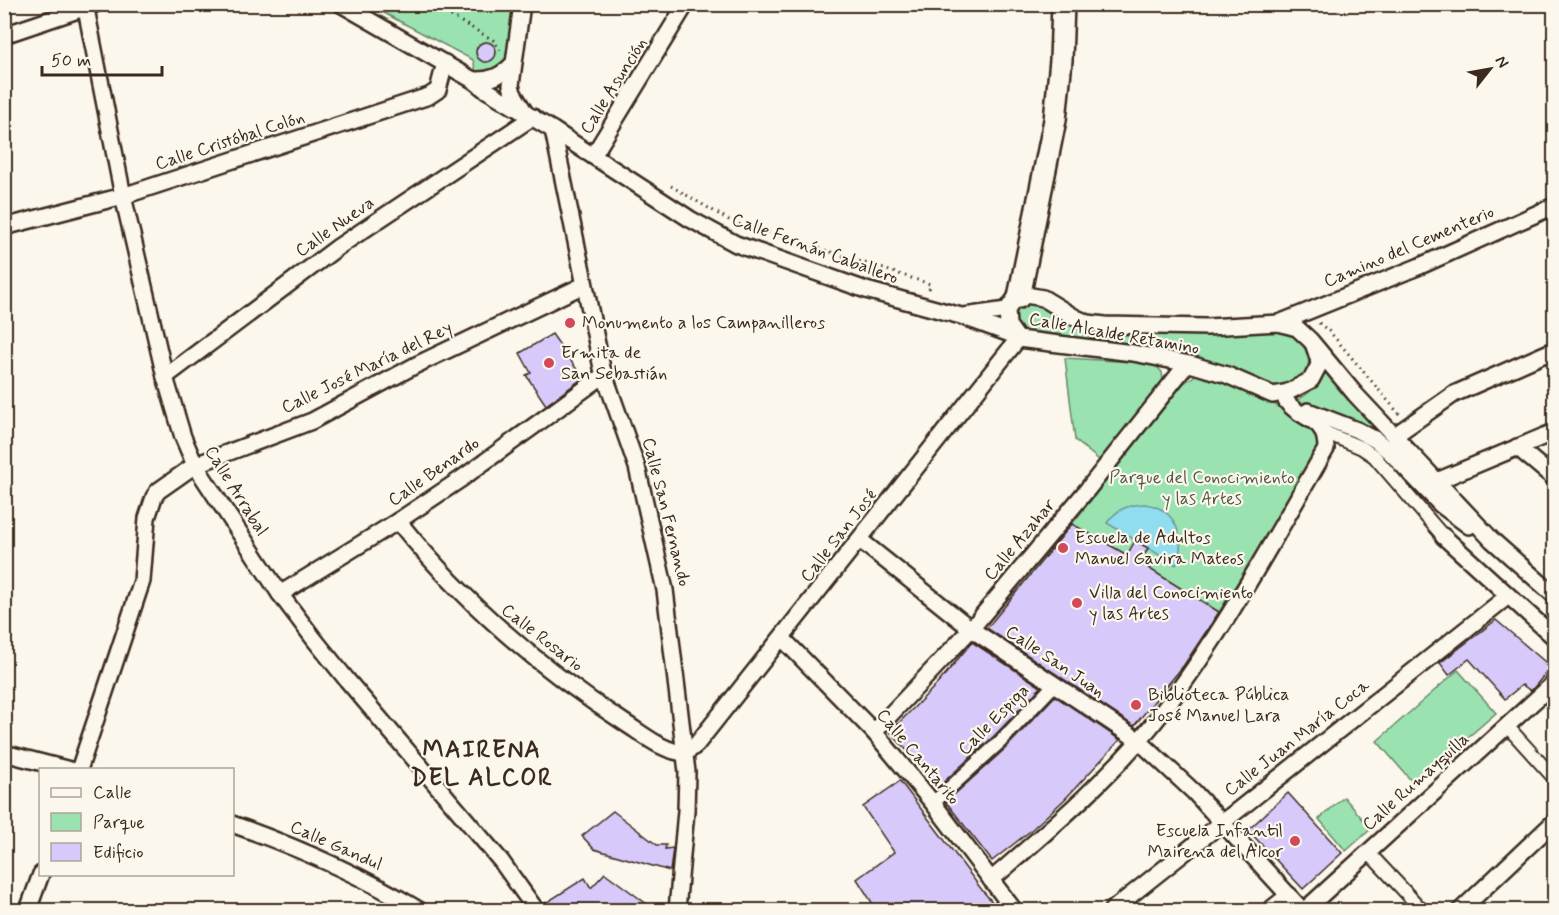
<svg xmlns="http://www.w3.org/2000/svg" width="1559" height="915" font-family="Mynerve,sans-serif">
	<style>
		.green { fill: #9ae3b1; stroke: #6a8668; stroke-width: 1.5 }
		.water { fill: #8fddee; stroke: #6d959b; stroke-width: 1.5 }
		.building { fill: #d8c9fb; stroke: #3b2a1e; stroke-width: 1.5 }
		.lines { fill: none; stroke-linecap: round; stroke-linejoin: round }
		.pedestrian-casing { stroke: #3b2a1e; stroke-width: 16 }
		.minor-casing { stroke: #3b2a1e; stroke-width: 20 }
		.secondary-casing { stroke: #3b2a1e; stroke-width: 26 }
		.path { stroke: #3b2a1e; stroke-width: 3; stroke-dasharray: 1.5 4.5; stroke-linecap: butt }
		.pedestrian { stroke: #fbf7ec; stroke-width: 12 }
		.minor { stroke: #fbf7ec; stroke-width: 15 }
		.secondary { stroke: #fbf7ec; stroke-width: 21 }
		.poi-dot { fill: #d1495b; stroke: #fbf7ec; stroke-width: 2 }
		.labels { text-anchor: middle; dominant-baseline: central; stroke-width: 4.5; stroke-linejoin: round; paint-order: stroke }
		.street-label { font-size: 18px; fill: #3b2a1e; stroke: #fbf7ec }
		.poi-label { font-size: 18px; fill: #3b2a1e; stroke: #fbf7ec; text-anchor: start }
		.park-label { font-size: 18px; fill: #535843; stroke: #fbf7ec }
		.district-label { font-size: 24px; font-weight: bold; letter-spacing: 1.5px; fill: #3b2a1e; stroke: #fbf7ec }
	</style>
	<rect width="100%" height="100%" fill="#fbf7ec"/>
	<filter id="ink" filterUnits="userSpaceOnUse"><feTurbulence type="fractalNoise" baseFrequency=".0167" numOctaves="2"/><feDisplacementMap in="SourceGraphic" scale="12" xChannelSelector="R" yChannelSelector="G"/><feConvolveMatrix kernelMatrix="1 2 1 2 8 2 1 2 1" color-interpolation-filters="sRGB"/></filter>
	<g filter="url(#ink)">
		<!-- green -->
		<g class="green">
			<polygon points="369,5 515,5 506,61 502,68 481,75 476,72 473,60"/>
			<path d="M1031,302C1047,305 1059,320 1076,324C1091,328 1110,327 1126,328C1157,330 1188,335 1218,334C1238,333 1269,326 1287,331C1308,338 1318,369 1297,382C1292,386 1282,387 1275,389L1023,336C1012,321 1009,308 1031,302Z"/>
			<polygon points="1065,358 1150,363 1157,367 1162,372 1163,380 1159,390 1099,460 1075,440"/>
			<path d="M1324,368L1378,431L1383,439L1296,401C1311,393 1319,384 1324,368Z"/>
			<path d="M1197,374C1223,376 1278,407 1304,420L1313,425L1321,449L1219,612L1140,563L1148,549L1136,541L1127,555L1072,524L1183,384Z"/>
			<polygon points="1458,670 1496,713 1414,784 1377,741"/>
			<polygon points="1344,797 1371,829 1346,851 1319,819"/>
		</g>
		<!-- water -->
		<path class="water" d="M1145,504C1176,508 1187,539 1176,565L1107,523C1117,508 1129,505 1145,504Z"/>
		<!-- building -->
		<g class="building">
			<circle cx="486" cy="52" r="10"/>
			<polygon points="552,334 583,378 546,405 526,375 531,373 520,353"/>
			<polygon points="1072,524 1127,555 1135,541 1148,548 1140,563 1219,612 1184,665 1134,726 987,628"/>
			<polygon points="1496,620 1551,667 1531,691 1522,685 1505,699 1469,659 1449,675 1440,663"/>
			<polygon points="972,642 1041,687 994,736 937,788 913,757 890,732 939,682"/>
			<polygon points="1055,696 1120,740 1065,799 1029,832 992,861 946,802 1006,748"/>
			<polygon points="900,781 982,890 999,910 881,910 876,909 857,879 894,852 863,807"/>
			<polygon points="1288,793 1342,853 1303,889 1248,830"/>
			<polygon points="613,811 657,845 666,845 665,849 673,848 670,871 594,849 582,836"/>
			<polygon points="605,873 655,910 546,910 544,904 585,878 591,888"/>
		</g>
		<g class="lines">
			<!-- pedestrian casing -->
			<g class="pedestrian-casing">
				<g id="pedestrian">
					<polyline points="1324,432 1362,448 1374,456 1443,536"/>
					<polyline points="1507,726 1554,778"/>
					<polyline points="933,803 1000,742 1054,685"/>
					<polyline points="1368,852 1422,910"/>
				</g>
			</g>
			<!-- minor casing -->
			<g class="minor-casing">
				<g id="minor">
					<polyline points="85,4 123,196 165,377 183,437 195,465 280,594 314,639 347,680 501,861 536,910"/>
					<polyline points="341,4 473,80 483,88 553,130 690,219 736,244 866,290 961,316 1013,335"/>
					<polyline points="522,4 511,85 513,93 524,111"/>
					<polyline points="4,35 93,5"/>
					<path d="M473,80C490,81 501,76 513,64"/>
					<polyline points="553,130 602,368 637,467 665,590 687,772 686,811 677,910"/>
					<polyline points="593,156 686,4"/>
					<polyline points="4,227 123,196 429,96 438,90 445,63"/>
					<polyline points="964,316 1007,310"/>
					<polyline points="1279,323 1420,266 1554,206"/>
					<polyline points="1314,346 1318,358 1319,365 1311,380 1288,392 1273,395 1227,375 1190,364 1133,353 1018,339 1008,325 1007,310 1014,300 1026,295 1043,298 1076,318 1088,323 1105,325 1207,327 1279,323 1297,328 1310,340 1355,394 1492,540 1554,595"/>
					<polyline points="165,377 338,247 533,117"/>
					<polyline points="1308,411 1357,430 1376,440 1390,452 1441,505 1469,526"/>
					<polyline points="1394,436 1454,394 1554,350"/>
					<polyline points="1517,447 1554,478"/>
					<polyline points="1430,481 1437,481 1554,432"/>
					<path d="M398,521C463,602 538,667 625,723C644,735 663,752 686,753L696,745L1018,339"/>
					<polyline points="1443,536 1554,637"/>
					<polyline points="860,540 971,629 1138,740 1194,792 1302,910"/>
					<polyline points="280,594 398,521 461,479 604,375"/>
					<polyline points="782,638 874,732 933,803 1014,910"/>
					<polyline points="874,732 971,629 1087,490 1187,364"/>
					<polyline points="4,753 70,770"/>
					<polyline points="79,770 142,581 147,518 154,497 158,491 195,465 312,421 416,365 584,285"/>
					<path d="M232,824C297,847 361,875 419,910"/>
					<path d="M991,880C1050,829 1112,777 1160,715C1224,632 1273,540 1326,449C1326,415 1303,423 1286,401"/>
					<polyline points="28,910 41,874"/>
					<polyline points="1112,910 1508,596"/>
					<polyline points="1270,910 1289,895"/>
					<polyline points="1305,910 1554,683"/>
					<polyline points="1461,910 1554,822"/>
				</g>
			</g>
			<!-- secondary casing -->
			<g class="secondary-casing">
				<polyline id="secondary" points="1019,297 1055,120 1061,60 1063,4"/>
			</g>
			<!-- path -->
			<g class="path">
				<polyline points="430,4 493,40 500,50"/>
				<polyline points="671,186 734,223 772,233 930,284 929,293"/>
				<polyline points="1319,323 1330,332 1400,415"/>
			</g>
			<!-- pedestrian -->
			<use href="#pedestrian" class="pedestrian"/>
			<!-- minor -->
			<use href="#minor" class="minor"/>
			<!-- secondary -->
			<use href="#secondary" class="secondary"/>
		</g>
	</g>
	<!-- markers -->
	<g class="poi-dot">
		<circle cx="570" cy="323" r="6"/>
		<circle cx="549" cy="363" r="6"/>
		<circle cx="1063" cy="548" r="6"/>
		<circle cx="1077" cy="603" r="6"/>
		<circle cx="1136" cy="705" r="6"/>
		<circle cx="1295" cy="841" r="6"/>
	</g>
	<g class="labels">
		<!-- street labels -->
		<g class="street-label">
			<text transform="translate(614 86) rotate(-58)">Calle Asunción</text>
			<text transform="translate(230 141) rotate(-18)">Calle Cristóbal Colón</text>
			<text transform="translate(335 227) rotate(-35)">Calle Nueva</text>
			<text transform="translate(1409 247) rotate(-23)">Camino del Cementerio</text>
			<text transform="translate(815 249) rotate(20)">Calle Fernán Caballero</text>
			<text transform="translate(1114 334) rotate(10)">Calle Alcalde Retamino</text>
			<text transform="translate(367 368) rotate(-26)">Calle José María del Rey</text>
			<text transform="translate(434 472) rotate(-35)">Calle Benardo</text>
			<text transform="translate(236 491) rotate(58)">Calle Arrabal</text>
			<text transform="translate(666 512) rotate(76)">Calle San Fernando</text>
			<text transform="translate(839 536) rotate(-52)">Calle San José</text>
			<text transform="translate(1020 540) rotate(-50)">Calle Azahar</text>
			<text transform="translate(542 638) rotate(38)">Calle Rosario</text>
			<text transform="translate(1055 662) rotate(34)">Calle San Juan</text>
			<text transform="translate(994 720) rotate(-45)">Calle Espiga</text>
			<text transform="translate(1297 738) rotate(-38)">Calle Juan María Coca</text>
			<text transform="translate(918 757) rotate(50)">Calle Cantarito</text>
			<text transform="translate(1416 782) rotate(-42)">Calle Rumayquilla</text>
			<text transform="translate(336 846) rotate(24)">Calle Gandul</text>
		</g>
		<!-- poi labels -->
		<g class="poi-label">
			<text x="582" y="323">Monumento a los Campanilleros</text>
			<text x="561" y="353">Ermita de<tspan x="561" dy="21">San Sebastián</tspan></text>
			<text x="1075" y="538">Escuela de Adultos<tspan x="1075" dy="21">Manuel Gavira Mateos</tspan></text>
			<text x="1089" y="593">Villa del Conocimiento<tspan x="1089" dy="21">y las Artes</tspan></text>
			<text x="1148" y="695">Biblioteca Pública<tspan x="1148" dy="21">José Manuel Lara</tspan></text>
			<text x="1283" y="831" text-anchor="end">Escuela Infantil<tspan x="1283" dy="21">Mairena del Alcor</tspan></text>
		</g>
		<!-- park labels -->
		<g class="park-label">
			<text x="1202" y="478">Parque del Conocimiento<tspan x="1202" dy="21">y las Artes</tspan></text>
		</g>
		<!-- district labels -->
		<g class="district-label">
			<text x="482" y="750">MAIRENA<tspan x="482" dy="28">DEL ALCOR</tspan></text>
		</g>
	</g>
	<!-- margin -->
	<rect width="1559" height="915" fill="none" stroke="#fbf7ec" stroke-width="24"/>
	<rect x="12" y="12" width="1535" height="891" fill="none" stroke="#3b2a1e" stroke-width="2" filter="url(#ink)"/>
	<!-- legend -->
	<rect x="39" y="768" width="195" height="108" fill="#fbf7ec" stroke="#aea59a" stroke-width="1.5"/>
	<rect x="51" y="788" width="30" height="9" fill="#fbf7ec" stroke="#aea59a" stroke-width="1.5"/>
	<text x="93" y="798" font-size="18" fill="#3b2a1e">Calle</text>
	<rect x="51" y="813" width="30" height="18" fill="#9ae3b1" stroke="#aea59a" stroke-width="1.5"/>
	<text x="93" y="828" font-size="18" fill="#3b2a1e">Parque</text>
	<rect x="51" y="843" width="30" height="18" fill="#d8c9fb" stroke="#aea59a" stroke-width="1.5"/>
	<text x="93" y="858" font-size="18" fill="#3b2a1e">Edificio</text>
	<!-- north arrow -->
	<g transform="translate(1490 69) rotate(59)" stroke="#fbf7ec" stroke-width="4.5" paint-order="stroke">
	<path d="M0-4.5L10 22L0 15L-10 22Z" fill="#3b2a1e"/>
	<text y="-9" font-size="16" font-weight="bold" text-anchor="middle" fill="#3b2a1e">N</text>
	</g>
	<!-- scale -->
	<path d="M42 66v9h120v-9" fill="none" stroke="#3b2a1e" stroke-width="3"/>
	<text x="51" y="66" font-size="18" fill="#3b2a1e" stroke="#fbf7ec" stroke-width="4.5" paint-order="stroke">50 m</text>
</svg>
